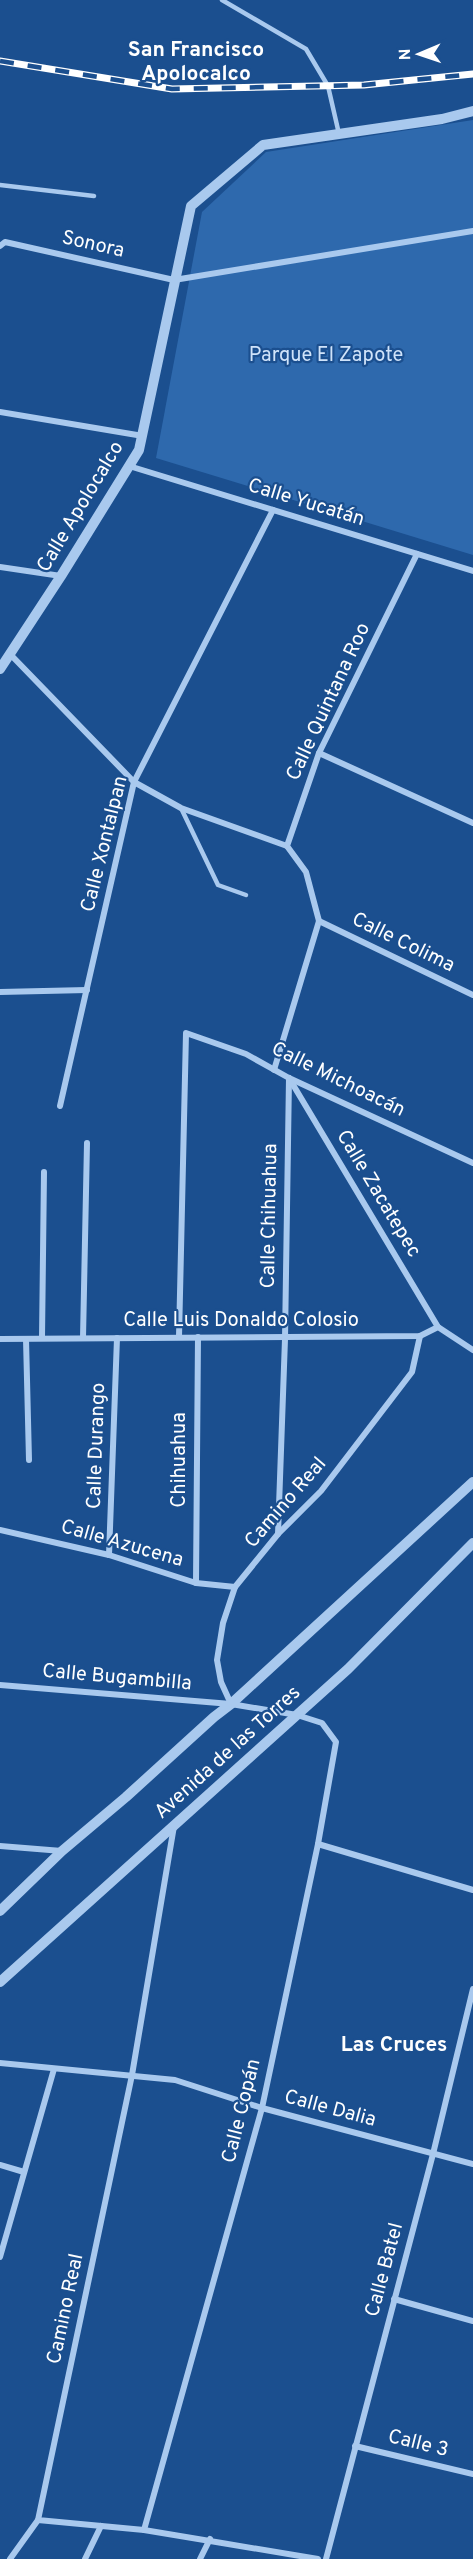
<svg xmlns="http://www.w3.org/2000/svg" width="473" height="2559" font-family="Overpass,sans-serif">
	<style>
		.green { fill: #2e69ad }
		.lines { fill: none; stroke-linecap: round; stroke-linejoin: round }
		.service { stroke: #a9c9ee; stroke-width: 4.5 }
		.minor { stroke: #a9c9ee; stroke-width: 6 }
		.tertiary { stroke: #a9c9ee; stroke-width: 10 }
		.rail-casing { stroke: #fff; stroke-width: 7 }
		.rail { stroke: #1b4f8f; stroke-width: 4.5; stroke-dasharray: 14; stroke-linecap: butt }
		.labels { text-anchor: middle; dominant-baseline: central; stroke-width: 4.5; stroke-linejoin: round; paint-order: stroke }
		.street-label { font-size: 20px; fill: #fff; stroke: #1b4f8f }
		.park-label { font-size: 20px; fill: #cfe3fa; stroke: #1b4f8f }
		.neighbourhood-label { font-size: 21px; font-weight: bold; fill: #fff; stroke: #1b4f8f }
	</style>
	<rect width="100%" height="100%" fill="#1b4f8f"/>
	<!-- green -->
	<polygon class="green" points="473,120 473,555 156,458 202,212 266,152"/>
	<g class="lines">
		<!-- service -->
		<g class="service">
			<polyline points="222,0 306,49 328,86 339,134"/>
			<polyline points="0,185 94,196"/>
			<polyline points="181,808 218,885 246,895"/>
		</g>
		<!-- minor -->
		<g class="minor">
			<polyline points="0,246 5,242 174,280 473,231"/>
			<polyline points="0,412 143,436"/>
			<polyline points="129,466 473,571"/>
			<polyline points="0,567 61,576"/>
			<polyline points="9,653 134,782 181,808 287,846"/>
			<polyline points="319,753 473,823"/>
			<polyline points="319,921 473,995"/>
			<polyline points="0,992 87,990"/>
			<polyline points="274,1070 319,921 306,872 287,846 319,753 417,554"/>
			<polyline points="289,1078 438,1327"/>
			<polyline points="60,1106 134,782 273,510"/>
			<polyline points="179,1337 186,1033 246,1054 289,1078 473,1163"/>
			<polyline points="42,1338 44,1172"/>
			<polyline points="83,1338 87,1143"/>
			<polyline points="0,1339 420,1336 438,1327 473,1350"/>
			<polyline points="26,1339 29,1460"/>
			<polyline points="0,1530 109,1555 196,1583 235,1587"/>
			<polyline points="278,1534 285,1339 289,1078"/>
			<polyline points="109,1555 117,1338"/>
			<polyline points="196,1583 198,1337"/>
			<polyline points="0,1685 231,1704 297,1715 322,1723 336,1742 318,1844 262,2108 144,2530"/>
			<polyline points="231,1704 221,1682 217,1660 223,1623 235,1587 278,1534 321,1491 412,1372 420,1336"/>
			<polyline points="174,1826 132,2075 38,2520 144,2530 318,2559"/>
			<polyline points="318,1844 473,1890"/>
			<polyline points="0,1846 62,1851"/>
			<polyline points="0,2063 175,2080 262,2108 473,2164"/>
			<polyline points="0,2165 24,2172"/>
			<polyline points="0,2257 54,2069"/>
			<polyline points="394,2299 473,2321"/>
			<polyline points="355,2446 473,2474"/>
			<polyline points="10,2559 38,2520"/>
			<polyline points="85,2559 101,2526"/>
			<polyline points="200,2559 210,2539"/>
			<polyline points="326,2559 433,2154 473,1989"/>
		</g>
		<!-- tertiary -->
		<g class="tertiary">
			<polyline points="0,669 61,576 139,450 191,206 263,145 442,119 473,111"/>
			<polyline points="0,1911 62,1851 126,1797 214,1717 231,1704 473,1482"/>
			<polyline points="0,1982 348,1669 473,1543"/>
		</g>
		<!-- rail casing -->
		<g class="rail-casing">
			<polyline id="rail" points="0,61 172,89 364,85 473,74"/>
		</g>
		<!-- rail -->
		<use href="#rail" class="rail"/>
	</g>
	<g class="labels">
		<!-- street labels -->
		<g class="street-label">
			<text transform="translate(93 245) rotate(13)">Sonora</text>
			<text transform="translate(306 503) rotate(17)">Calle Yucatán</text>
			<text transform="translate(81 507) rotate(-59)">Calle Apolocalco</text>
			<text transform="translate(329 702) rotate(-65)">Calle Quintana Roo</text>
			<text transform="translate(105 844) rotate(-76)">Calle Xontalpan</text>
			<text transform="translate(403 943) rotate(26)">Calle Colima</text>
			<text transform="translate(338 1080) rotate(26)">Calle Michoacán</text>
			<text transform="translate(378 1194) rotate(59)">Calle Zacatepec</text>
			<text transform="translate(270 1216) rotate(-89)">Calle Chihuahua</text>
			<text x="241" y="1321">Calle Luis Donaldo Colosio</text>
			<text transform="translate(97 1446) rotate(-88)">Calle Durango</text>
			<text transform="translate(180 1460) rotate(-90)">Chihuahua</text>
			<text transform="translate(286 1503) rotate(-49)">Camino Real</text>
			<text transform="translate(122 1544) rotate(16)">Calle Azucena</text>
			<text transform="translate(117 1678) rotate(5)">Calle Bugambilla</text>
			<text transform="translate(228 1753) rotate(-42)">Avenida de las Torres</text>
			<text transform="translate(330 2109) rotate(15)">Calle Dalia</text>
			<text transform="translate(242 2111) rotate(-76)">Calle Copán</text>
			<text transform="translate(385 2270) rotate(-75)">Calle Batel</text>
			<text transform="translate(66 2309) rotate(-78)">Camino Real</text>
			<text transform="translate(418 2444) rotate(14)">Calle 3</text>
		</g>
		<!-- park labels -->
		<g class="park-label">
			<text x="326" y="356">Parque El Zapote</text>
		</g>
		<!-- neighbourhood labels -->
		<g class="neighbourhood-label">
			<text x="196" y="50">San Francisco<tspan x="196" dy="24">Apolocalco</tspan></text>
			<text x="394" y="2045">Las Cruces</text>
		</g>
	</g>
	<!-- north arrow -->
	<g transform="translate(419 54) rotate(268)" stroke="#1b4f8f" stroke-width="4.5" paint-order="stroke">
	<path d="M0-4.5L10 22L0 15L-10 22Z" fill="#ffffff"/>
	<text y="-9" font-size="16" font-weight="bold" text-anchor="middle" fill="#ffffff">N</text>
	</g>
</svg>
